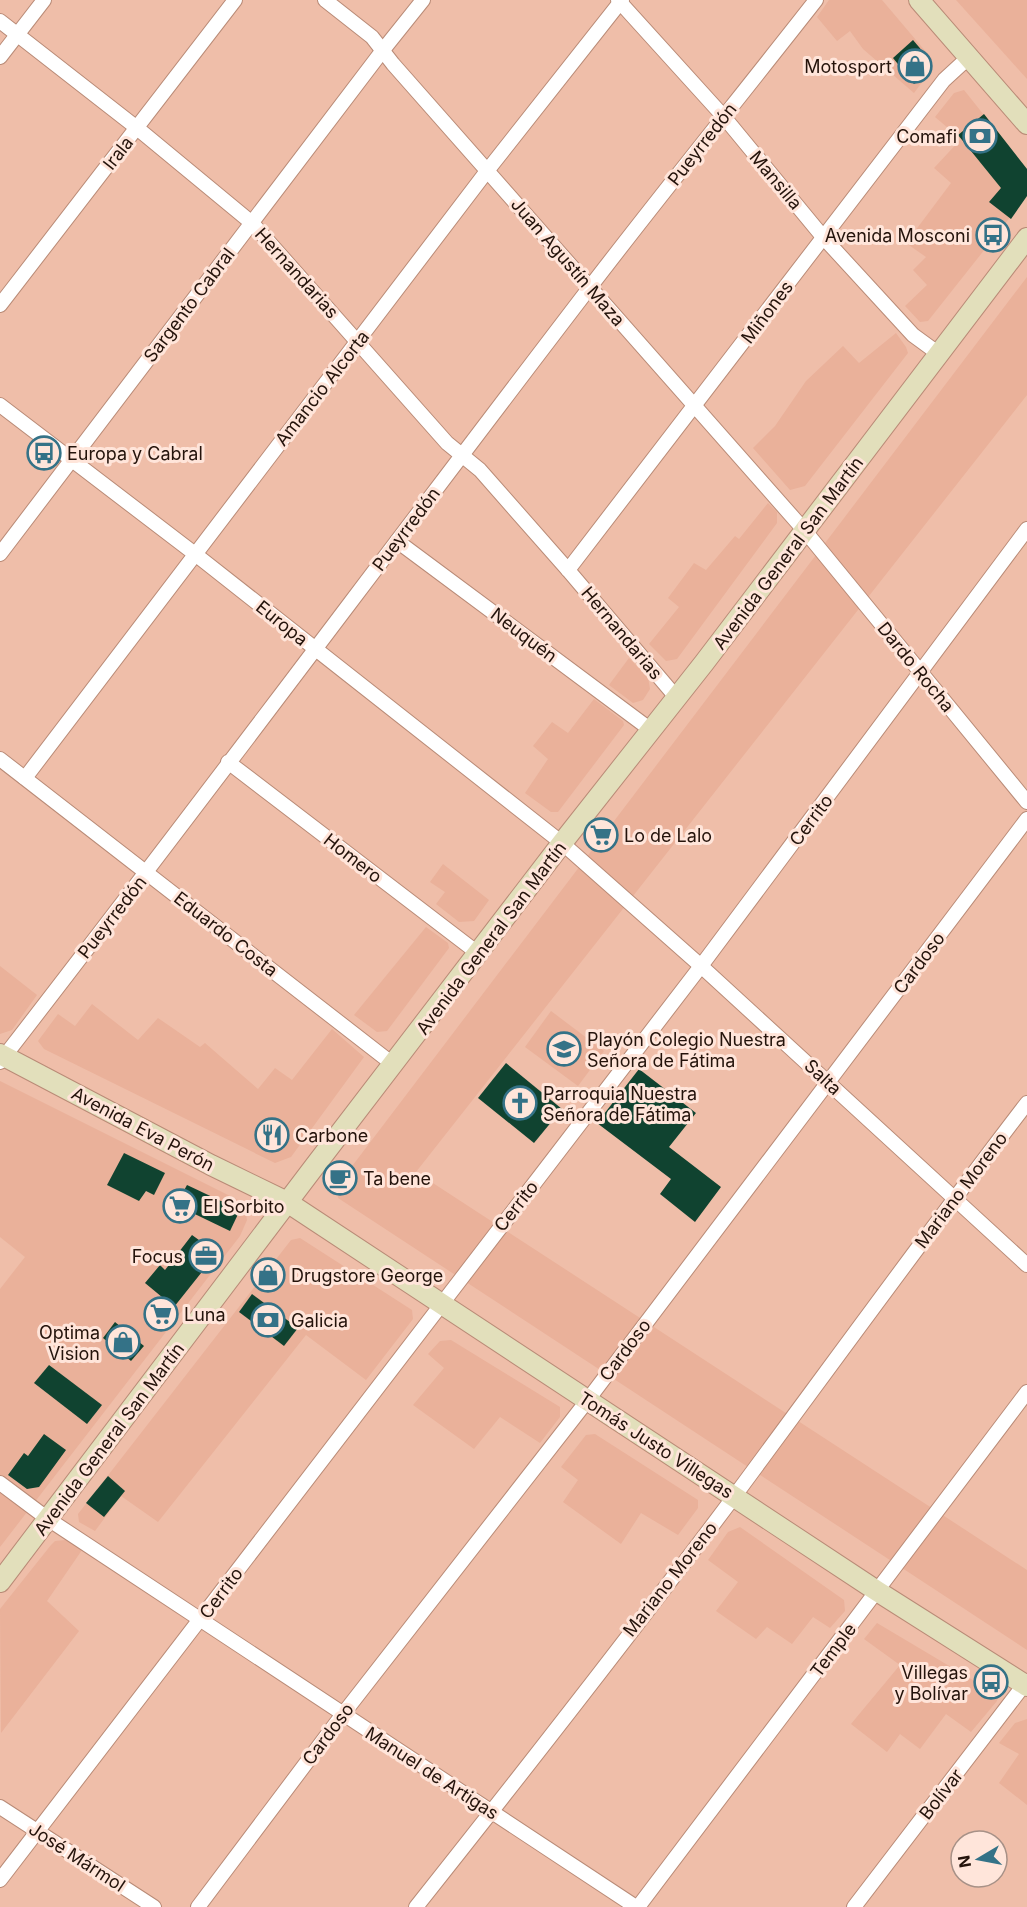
<svg xmlns="http://www.w3.org/2000/svg" width="1027" height="1907" font-family="Inter,sans-serif">
	<style>
		.built { fill: #eab19a }
		.building { fill: #104330 }
		.lines { fill: none; stroke-linecap: round; stroke-linejoin: round }
		.minor-casing { stroke: #b98b77; stroke-width: 16 }
		.secondary-casing { stroke: #b98b77; stroke-width: 22 }
		.minor { stroke: #fff; stroke-width: 14 }
		.secondary { stroke: #e2dfbb; stroke-width: 20 }
		.labels { text-anchor: middle; dominant-baseline: central; stroke-width: 6; stroke-linejoin: round; paint-order: stroke }
		.poi-label { font-size: 18px; fill: #24130b; stroke: #ffe5da; text-anchor: start }
		.street-label { font-size: 18px; fill: #24130b; stroke: #ffe5da }
	</style>
	<rect width="100%" height="100%" fill="#efbea9"/>
	<!-- built -->
	<g class="built">
		<polygon points="829,0 882,0 932,59 931,70 914,93 863,49 850,31 837,41 817,17"/>
		<polygon points="956,0 1027,0 1027,79"/>
		<polygon points="964,90 1027,169 1027,196 928,321 920,322 905,306 927,285 913,270 926,257 906,243 951,183 934,168 961,139 935,117 954,93"/>
		<polygon points="1027,277 1027,395 416,1172 1027,1570 1027,1650 338,1198 337,1186"/>
		<polygon points="896,333 906,347 908,353 805,486 790,490 753,448 775,426 806,381 843,346 859,363"/>
		<polygon points="768,503 777,512 777,523 677,659 666,661 649,644 679,607 668,598 694,563 706,570 735,536 739,539"/>
		<polygon points="629,658 648,677 650,689 643,700 633,703 609,685"/>
		<polygon points="594,699 623,721 624,725 558,812 551,812 525,793 548,759 533,746 552,722 568,733"/>
		<polygon points="443,864 489,900 474,921 459,922 436,904 445,892 430,882"/>
		<polygon points="426,927 448,943 449,948 387,1031 377,1032 354,1015"/>
		<polygon points="0,966 37,995 12,1030 0,1034"/>
		<polygon points="92,1004 138,1040 158,1018 200,1047 205,1043 258,1089 275,1068 292,1080 332,1029 364,1057 291,1157 275,1163 44,1049 38,1041 58,1014 75,1026"/>
		<polygon points="551,1011 604,1051 578,1086 525,1047"/>
		<polygon points="0,1081 238,1200 245,1209 247,1220 240,1236 0,1547 0,1289 25,1257 0,1237"/>
		<polygon points="300,1238 412,1310 413,1319 366,1380 306,1335 158,1522 121,1496 95,1531 79,1522 78,1514 291,1240"/>
		<polygon points="451,1340 560,1407 560,1417 540,1443 500,1417 474,1449 413,1405 444,1368 428,1354 440,1341"/>
		<polygon points="595,1434 698,1500 698,1508 678,1535 641,1513 621,1544 563,1502 578,1480 561,1467 586,1435"/>
		<polygon points="740,1527 844,1600 845,1611 830,1628 813,1617 792,1644 767,1627 756,1639 716,1611 738,1582 708,1560 728,1532"/>
		<polygon points="66,1540 82,1550 47,1601 79,1631 1,1733 0,1609 51,1545 55,1541"/>
		<polygon points="877,1623 998,1695 997,1701 971,1732 946,1714 920,1749 900,1734 887,1752 851,1724 900,1665 864,1639"/>
		<polygon points="1027,1719 1027,1805 999,1783 1019,1754 999,1743 1015,1723"/>
	</g>
	<!-- building -->
	<g class="building">
		<polygon points="913,40 930,60 930,71 914,84 893,58"/>
		<polygon points="984,114 1027,169 1027,196 1011,219 989,202 1001,188 958,135"/>
		<polygon points="506,1063 562,1109 534,1143 478,1098"/>
		<polygon points="639,1069 696,1113 669,1147 721,1187 695,1222 660,1194 671,1179 597,1123"/>
		<polygon points="124,1153 165,1173 154,1195 146,1191 139,1201 107,1185"/>
		<polygon points="187,1185 240,1210 230,1231 176,1205"/>
		<polygon points="192,1235 217,1253 174,1307 145,1283 160,1265 165,1270"/>
		<polygon points="252,1294 298,1328 284,1346 239,1312"/>
		<polygon points="115,1322 144,1346 131,1361 103,1338"/>
		<polygon points="49,1365 102,1405 87,1424 34,1383"/>
		<polygon points="44,1434 66,1450 39,1487 27,1489 8,1475 24,1453 28,1456"/>
		<polygon points="108,1476 125,1491 104,1517 86,1503"/>
	</g>
	<g class="lines">
		<!-- minor casing -->
		<g class="minor-casing">
			<g id="minor">
				<polyline points="325,0 372,37 393,64 805,531 1027,802"/>
				<polyline points="618,0 724,117 823,237 913,335 939,354"/>
				<polyline points="0,21 137,128 252,223 447,443 480,470 568,570 676,697"/>
				<polyline points="0,57 44,0"/>
				<polyline points="0,305 235,0"/>
				<polyline points="0,405 195,554 562,843 701,966 1027,1265"/>
				<polyline points="397,541 651,730"/>
				<polyline points="0,554 383,50 423,0"/>
				<polyline points="568,570 944,80 969,57"/>
				<polyline points="0,759 394,1065"/>
				<polyline points="228,762 479,954"/>
				<polyline points="25,778 487,171 622,0"/>
				<path d="M0,1062C198,807 391,547 587,291C662,193 740,97 816,0"/>
				<polyline points="0,1483 48,1519 636,1907"/>
				<polyline points="0,1807 154,1907"/>
				<polyline points="0,1880 701,966 1027,529"/>
				<polyline points="198,1907 343,1714 587,1401 1027,819"/>
				<path d="M416,1907C524,1771 632,1633 736,1494C833,1363 928,1232 1027,1103"/>
				<polyline points="638,1907 1027,1392"/>
				<polyline points="854,1907 1027,1681"/>
			</g>
		</g>
		<!-- secondary casing -->
		<g class="secondary-casing">
			<g id="secondary">
				<polyline points="919,0 1027,124"/>
				<polyline points="0,1054 211,1165 287,1202 877,1591 1027,1686"/>
				<polyline points="0,1582 314,1167 562,843 704,663 1027,238"/>
			</g>
		</g>
		<!-- minor -->
		<use href="#minor" class="minor"/>
		<!-- secondary -->
		<use href="#secondary" class="secondary"/>
	</g>
	<!-- icons -->
	<defs>
		<g id="shop-ring" transform="scale(1.725)"><circle r="9.5" fill="#ffe5da" stroke="#347287" stroke-width="1.5"/><path d="M-5-2.5h2.3a2.7 3.5 0 0 1 5.4 0H5L5.5 6h-11ZM-1.5-2.5h3a1.5 2.3 0 0 0-3 0Z" fill="#347287"/></g>
		<g id="bank-ring" transform="scale(1.725)"><circle r="9.5" fill="#ffe5da" stroke="#347287" stroke-width="1.5"/><path d="M-6-4H6V4H-6ZM0-2.3a2.3 2.3 0 1 0 0 4.6a2.3 2.3 0 1 0 0-4.6Z" fill="#347287"/></g>
		<g id="bus-ring" transform="scale(1.725)"><circle r="9.5" fill="#ffe5da" stroke="#347287" stroke-width="1.5"/><path d="M-5-6H5V4H4V6H2V4H-2V6H-4V4H-5ZM-3.5-4V0h7V-4ZM-3.5 1.2v1.5H-2V1.2ZM2 1.2v1.5H3.5V1.2Z" fill="#347287"/></g>
		<g id="supermarket-ring" transform="scale(1.725)"><circle r="9.5" fill="#ffe5da" stroke="#347287" stroke-width="1.5"/><path d="M-6-5.5h2.5l.6 2H6L4.5 2H-2.5L-4.4-4H-6ZM-1.5 3.2a1.3 1.3 0 1 0 .1 0ZM3 3.2a1.3 1.3 0 1 0 .1 0Z" fill="#347287"/></g>
		<g id="school-ring" transform="scale(1.725)"><circle r="9.5" fill="#ffe5da" stroke="#347287" stroke-width="1.5"/><path d="M0-5L7-2L0 1L-7-2ZM-4 1L0 2.5L4 1V4Q0 6-4 4Z" fill="#347287"/></g>
		<g id="church-ring" transform="scale(1.725)"><circle r="9.5" fill="#ffe5da" stroke="#347287" stroke-width="1.5"/><path d="M-1.2-6h2.4v3.5h3.3v2.4h-3.3V6h-2.4V-.1h-3.3v-2.4h3.3Z" fill="#347287"/></g>
		<g id="restaurant-ring" transform="scale(1.725)"><circle r="9.5" fill="#ffe5da" stroke="#347287" stroke-width="1.5"/><path d="M-5-6h1v4h1v-4h1v4h1v-4h1v5L-1.5 .5V6h-2V.5L-5-1ZM5-6V6H3V1.5H1.5Q1.5-4 5-6Z" fill="#347287"/></g>
		<g id="cafe-ring" transform="scale(1.725)"><circle r="9.5" fill="#ffe5da" stroke="#347287" stroke-width="1.5"/><path d="M-5.5-4.5H6V0H3Q3 3.5 0 3.5H-2.5Q-5.5 3.5-5.5 0ZM3-3.2v2h1.7v-2ZM-6 4.5H4V6H-6Z" fill="#347287"/></g>
		<g id="office-ring" transform="scale(1.725)"><circle r="9.5" fill="#ffe5da" stroke="#347287" stroke-width="1.5"/><path d="M-6-3h4V-5.5h4V-3h4V5H-6ZM-1-4.5V-3h2v-1.5ZM-6 0V1H6V0Z" fill="#347287"/></g>
	</defs>
	<g fill-rule="evenodd">
		<use href="#shop-ring" x="915" y="66"/>
		<use href="#bank-ring" x="980" y="136"/>
		<use href="#bus-ring" x="993" y="235"/>
		<use href="#bus-ring" x="44" y="453"/>
		<use href="#supermarket-ring" x="601" y="835"/>
		<use href="#school-ring" x="564" y="1049"/>
		<use href="#church-ring" x="520" y="1103"/>
		<use href="#restaurant-ring" x="272" y="1135"/>
		<use href="#cafe-ring" x="340" y="1178"/>
		<use href="#supermarket-ring" x="180" y="1206"/>
		<use href="#office-ring" x="206" y="1256"/>
		<use href="#shop-ring" x="268" y="1275"/>
		<use href="#supermarket-ring" x="161" y="1314"/>
		<use href="#bank-ring" x="268" y="1320"/>
		<use href="#shop-ring" x="123" y="1342"/>
		<use href="#bus-ring" x="991" y="1682"/>
	</g>
	<g class="labels">
		<!-- poi labels -->
		<g class="poi-label">
			<text x="892" y="66" text-anchor="end">Motosport</text>
			<text x="957" y="136" text-anchor="end">Comafi</text>
			<text x="970" y="235" text-anchor="end">Avenida Mosconi</text>
			<text x="67" y="453">Europa y Cabral</text>
			<text x="624" y="835">Lo de Lalo</text>
			<text x="587" y="1039">Playón Colegio Nuestra<tspan x="587" dy="21">Señora de Fátima</tspan></text>
			<text x="543" y="1093">Parroquia Nuestra<tspan x="543" dy="21">Señora de Fátima</tspan></text>
			<text x="295" y="1135">Carbone</text>
			<text x="363" y="1178">Ta bene</text>
			<text x="203" y="1206">El Sorbito</text>
			<text x="183" y="1256" text-anchor="end">Focus</text>
			<text x="291" y="1275">Drugstore George</text>
			<text x="184" y="1314">Luna</text>
			<text x="291" y="1320">Galicia</text>
			<text x="100" y="1332" text-anchor="end">Optima<tspan x="100" dy="21">Vision</tspan></text>
			<text x="968" y="1672" text-anchor="end">Villegas<tspan x="968" dy="21">y Bolívar</tspan></text>
		</g>
		<!-- street labels -->
		<g class="street-label">
			<text transform="translate(702 144) rotate(-52)">Pueyrredón</text>
			<text transform="translate(118 153) rotate(-52)">Irala</text>
			<text transform="translate(776 180) rotate(50)">Mansilla</text>
			<text transform="translate(568 262) rotate(49)">Juan Agustín Maza</text>
			<text transform="translate(297 273) rotate(48)">Hernandarias</text>
			<text transform="translate(189 305) rotate(-53)">Sargento Cabral</text>
			<text transform="translate(767 312) rotate(-53)">Miñones</text>
			<text transform="translate(322 388) rotate(-52)">Amancio Alcorta</text>
			<text transform="translate(406 529) rotate(-53)">Pueyrredón</text>
			<text transform="translate(788 553) rotate(-53)">Avenida General San Martín</text>
			<text transform="translate(282 623) rotate(39)">Europa</text>
			<text transform="translate(622 633) rotate(50)">Hernandarias</text>
			<text transform="translate(524 635) rotate(37)">Neuquén</text>
			<text transform="translate(916 667) rotate(51)">Dardo Rocha</text>
			<text transform="translate(811 820) rotate(-53)">Cerrito</text>
			<text transform="translate(353 858) rotate(38)">Homero</text>
			<text transform="translate(112 917) rotate(-52)">Pueyrredón</text>
			<text transform="translate(226 934) rotate(38)">Eduardo Costa</text>
			<text transform="translate(491 938) rotate(-53)">Avenida General San Martín</text>
			<text transform="translate(919 963) rotate(-53)">Cardoso</text>
			<text transform="translate(823 1077) rotate(43)">Salta</text>
			<text transform="translate(143 1129) rotate(28)">Avenida Eva Perón</text>
			<text transform="translate(961 1190) rotate(-53)">Mariano Moreno</text>
			<text transform="translate(516 1206) rotate(-52)">Cerrito</text>
			<text transform="translate(625 1350) rotate(-53)">Cardoso</text>
			<text transform="translate(109 1439) rotate(-53)">Avenida General San Martín</text>
			<text transform="translate(656 1445) rotate(33)">Tomás Justo Villegas</text>
			<text transform="translate(670 1579) rotate(-52)">Mariano Moreno</text>
			<text transform="translate(221 1593) rotate(-53)">Cerrito</text>
			<text transform="translate(833 1650) rotate(-53)">Temple</text>
			<text transform="translate(328 1734) rotate(-53)">Cardoso</text>
			<text transform="translate(432 1773) rotate(33)">Manuel de Artigas</text>
			<text transform="translate(941 1794) rotate(-52)">Bolívar</text>
			<text transform="translate(77 1857) rotate(33)">José Mármol</text>
		</g>
	</g>
	<!-- north arrow -->
	<g transform="translate(979 1859) rotate(260)"><circle r="28" fill="#ffe5da" stroke="#a79187" stroke-width="1.5"/>
	<path d="M0-4.5L10 22L0 15L-10 22Z" fill="#347287"/>
	<text y="-9" font-size="16" font-weight="bold" text-anchor="middle" fill="#24130b">N</text>
	</g>
</svg>
